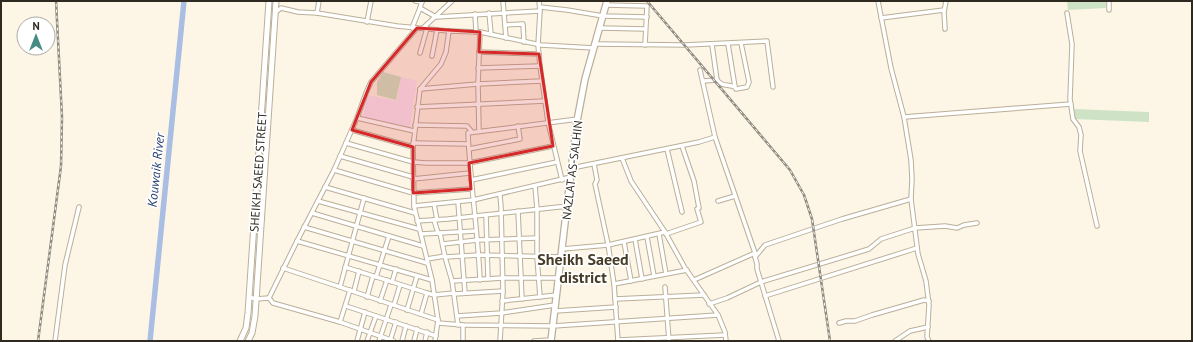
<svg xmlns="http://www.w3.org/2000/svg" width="1193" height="342" font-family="'PT Sans',sans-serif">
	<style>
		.education { fill: #f9e5f5 }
		.green { fill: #cee3c6 }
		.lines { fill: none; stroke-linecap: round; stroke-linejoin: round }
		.river { stroke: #a9bee2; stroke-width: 5.5 }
		.street-casing { stroke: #baaf98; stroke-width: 5.5 }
		.secondary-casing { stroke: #baaf98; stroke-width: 7 }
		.primary-casing { stroke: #baaf98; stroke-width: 8 }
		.street { stroke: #fff; stroke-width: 3.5 }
		.secondary { stroke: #fff; stroke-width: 5 }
		.primary { stroke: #fff; stroke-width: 5.5 }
		.rail-casing { stroke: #8f8a7e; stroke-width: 2.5 }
		.rail { stroke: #fff; stroke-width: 1; stroke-dasharray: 3; stroke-linecap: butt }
		.marked { fill: #d62828; fill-opacity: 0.2; stroke: #d62828; stroke-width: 3; stroke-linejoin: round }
		.labels { text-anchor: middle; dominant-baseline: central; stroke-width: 3.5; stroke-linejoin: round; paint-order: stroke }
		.street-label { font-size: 12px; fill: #2f2a21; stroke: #fff }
		.water-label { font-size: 13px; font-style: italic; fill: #294272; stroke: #fff }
		.district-label { font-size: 16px; font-weight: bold; fill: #463c28; stroke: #fff }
	</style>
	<rect width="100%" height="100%" fill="#fdf6e7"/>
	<!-- education -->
	<polygon class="education" points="401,77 417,81 410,128 363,117 367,95 397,101"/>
	<!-- green -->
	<g class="green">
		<polygon points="1067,1 1106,1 1106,8 1068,10"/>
		<polygon points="383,72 401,77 396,100 377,95 377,82"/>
		<polygon points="1074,109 1149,112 1149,122 1074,119"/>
	</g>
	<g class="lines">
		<!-- river -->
		<polyline class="river" points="150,341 184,1"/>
		<!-- street casing -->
		<g class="street-casing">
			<g id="street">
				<polyline points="415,1 422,2"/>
				<polyline points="503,1 506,38"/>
				<polyline points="539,1 540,11 538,45 540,66 548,122 562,180"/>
				<polyline points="878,1 891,68 904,117 911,160 912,179 911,199 918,254 926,281 929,305 927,337 929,341"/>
				<polyline points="1109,1 1109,10"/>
				<polyline points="606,5 647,6 645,45"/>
				<polyline points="540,7 567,10 603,16 647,17"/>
				<polyline points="420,8 422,1"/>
				<polyline points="276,12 281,8 298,12 317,13 397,26 449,31 480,32 541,45 594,48"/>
				<polyline points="317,13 319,1"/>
				<polyline points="489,13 491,34"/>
				<polyline points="1067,13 1072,44 1070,99 1073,119 1079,127 1081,135 1080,151 1097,226"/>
				<polyline points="475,14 476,32"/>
				<polyline points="881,18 944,10"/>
				<polyline points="367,22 371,1"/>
				<polyline points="505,25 523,24 524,42"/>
				<polyline points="412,28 420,8 436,17 540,11"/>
				<polyline points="423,28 452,1"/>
				<polyline points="600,28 645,29"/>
				<polyline points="945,29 944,12 946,1"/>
				<polyline points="595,44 685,45 767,41 773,87"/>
				<polyline points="728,44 735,87"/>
				<polyline points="712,45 717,80"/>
				<polyline points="479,52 539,54"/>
				<polyline points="420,53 427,28"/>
				<polyline points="432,56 437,30"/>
				<polyline points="478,68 540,66"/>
				<polyline points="700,70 715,137 755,253"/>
				<path d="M703,81L717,80C723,87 727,84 735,87L736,89L747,87L749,82L741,43"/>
				<polyline points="420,89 478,84 542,81"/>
				<polyline points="417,107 545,101"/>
				<polyline points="904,117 1071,104"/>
				<polyline points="357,118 366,93 371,82 417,28"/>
				<polyline points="415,125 467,126 472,132"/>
				<polyline points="352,130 413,147"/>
				<polyline points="479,131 478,84 480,32"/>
				<polyline points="346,143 413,162 426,163 469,163 553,146"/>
				<polyline points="413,143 468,144"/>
				<polyline points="682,146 694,181 699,208"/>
				<polyline points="469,149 520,139 518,126"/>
				<polyline points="667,149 682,212"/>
				<polyline points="340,156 413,177"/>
				<polyline points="622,158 631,181 665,232 685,268 718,315 725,332 726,341"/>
				<polyline points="594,164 597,180 595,184 608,244 614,284 618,341"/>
				<polyline points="572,168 699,142 715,137"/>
				<polyline points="334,170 413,193 471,189"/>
				<polyline points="413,179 470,173"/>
				<polyline points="471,180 557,162"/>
				<polyline points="535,186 537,209 537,257 540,297"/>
				<polyline points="325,187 415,213"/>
				<polyline points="500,195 501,207 503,291 500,341"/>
				<polyline points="364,198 340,287 438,320"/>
				<polyline points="318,201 419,229"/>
				<polyline points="718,201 735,196"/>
				<polyline points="458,202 465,293"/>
				<polyline points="434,204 437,220"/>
				<polyline points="414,206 473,200 571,177"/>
				<polyline points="518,211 522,299"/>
				<polyline points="312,213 423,246"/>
				<polyline points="486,215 488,279"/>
				<polyline points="434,220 438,233"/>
				<polyline points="417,221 448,219 568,206"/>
				<polyline points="304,227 427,263"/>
				<polyline points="440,233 445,257 452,281 458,325"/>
				<polyline points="421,234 476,231"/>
				<polyline points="659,234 666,274"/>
				<polyline points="666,234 701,222 697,209"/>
				<polyline points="647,237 654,276"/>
				<polyline points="635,239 642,279"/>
				<polyline points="297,241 432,280"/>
				<polyline points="624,242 631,281"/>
				<polyline points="443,244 477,240 537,238"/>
				<polyline points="562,249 608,245 665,232"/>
				<polyline points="445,257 479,255 561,257"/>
				<polyline points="755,257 757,264 757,269 779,341"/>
				<polyline points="427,259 445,256"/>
				<polyline points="345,267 427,293 434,295 454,293"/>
				<polyline points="283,268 340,287"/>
				<polyline points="376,277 389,236"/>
				<path d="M480,280C478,231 470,182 468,133L578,119"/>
				<polyline points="694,280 755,253 755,257 765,245 842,219 911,199"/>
				<polyline points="452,281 503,278 559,278"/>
				<polyline points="392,282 396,269"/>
				<polyline points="614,284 687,270"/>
				<polyline points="665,287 669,341"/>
				<polyline points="354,291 359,271"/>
				<polyline points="454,294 503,291"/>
				<polyline points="765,296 917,248"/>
				<polyline points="249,297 256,299 269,298 273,303 340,322 394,341"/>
				<polyline points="367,297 373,276"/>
				<polyline points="269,298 297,241 334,170 357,118 414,131"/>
				<polyline points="615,299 704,295"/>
				<polyline points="380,301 387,280"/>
				<polyline points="502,301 557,295"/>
				<polyline points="709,304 727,298 761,282 869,249 881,239 915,228 945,226 957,228 964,225 977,223"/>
				<polyline points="394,305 400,285"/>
				<polyline points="346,306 436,336"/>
				<polyline points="407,310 417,276"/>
				<polyline points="555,311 616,307"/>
				<polyline points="421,314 427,293"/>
				<polyline points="457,316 501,313 555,305"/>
				<polyline points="340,322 350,290"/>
				<polyline points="438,323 463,325 553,326 718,315"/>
				<polyline points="839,323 846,321 855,321 872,315 924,300 929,301"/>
				<polyline points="463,325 463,341"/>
				<polyline points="618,340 725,335"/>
				<polyline points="55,341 65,265 79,207"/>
				<polyline points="357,341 365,312"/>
				<polyline points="367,341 376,316"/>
				<polyline points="379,341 391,305"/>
				<polyline points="390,341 396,322"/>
				<polyline points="402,341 406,326"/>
				<polyline points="414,341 417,329"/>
				<polyline points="425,341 427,332"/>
				<polyline points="435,341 438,320 432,280 414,206 413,147 420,89 441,64 446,52 449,31"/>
				<polyline points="534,341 552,340"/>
				<polyline points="895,341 910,331 928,327"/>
			</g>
		</g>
		<!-- secondary casing -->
		<g class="secondary-casing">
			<g id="secondary">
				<polyline points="240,341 246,328 248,313 269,1"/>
				<polyline points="248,341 252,333 255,316 276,1"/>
			</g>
		</g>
		<!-- primary casing -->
		<g class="primary-casing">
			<polyline id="primary" points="551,341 577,121 585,79 607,1"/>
		</g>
		<!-- street -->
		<use href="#street" class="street"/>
		<!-- secondary -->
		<use href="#secondary" class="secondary"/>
		<!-- primary -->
		<use href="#primary" class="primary"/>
		<!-- rail casing -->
		<g class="rail-casing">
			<g id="rail">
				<polyline points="647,1 790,170 804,195 812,219 830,341"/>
				<polyline points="38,341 61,166 62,117 56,1"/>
			</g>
		</g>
		<!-- rail -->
		<use href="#rail" class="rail"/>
	</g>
	<!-- marked area -->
	<path class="marked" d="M417,28L480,32L479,52L539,54L553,146L469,163L471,189L413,193V147L352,130L371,82Z"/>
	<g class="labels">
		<!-- street labels -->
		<g class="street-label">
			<text transform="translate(572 170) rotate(-83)">NAZLAT AS-SALHIN</text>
			<text transform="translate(258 172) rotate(-86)">SHEIKH SAEED STREET</text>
		</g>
		<!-- water labels -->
		<g class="water-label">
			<text transform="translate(156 170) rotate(-84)">Kouwaik River</text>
		</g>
		<!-- district labels -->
		<g class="district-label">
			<text x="583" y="259">Sheikh Saeed<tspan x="583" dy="18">district</tspan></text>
		</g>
	</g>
	<!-- border -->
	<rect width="1193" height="342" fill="none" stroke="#2f2a21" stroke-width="4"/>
	<!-- north arrow -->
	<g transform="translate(36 36)"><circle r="19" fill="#ffffff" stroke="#acaaa6"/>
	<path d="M0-3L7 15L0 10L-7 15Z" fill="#478c83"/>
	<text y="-6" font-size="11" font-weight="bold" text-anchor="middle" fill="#2f2a21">N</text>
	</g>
</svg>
